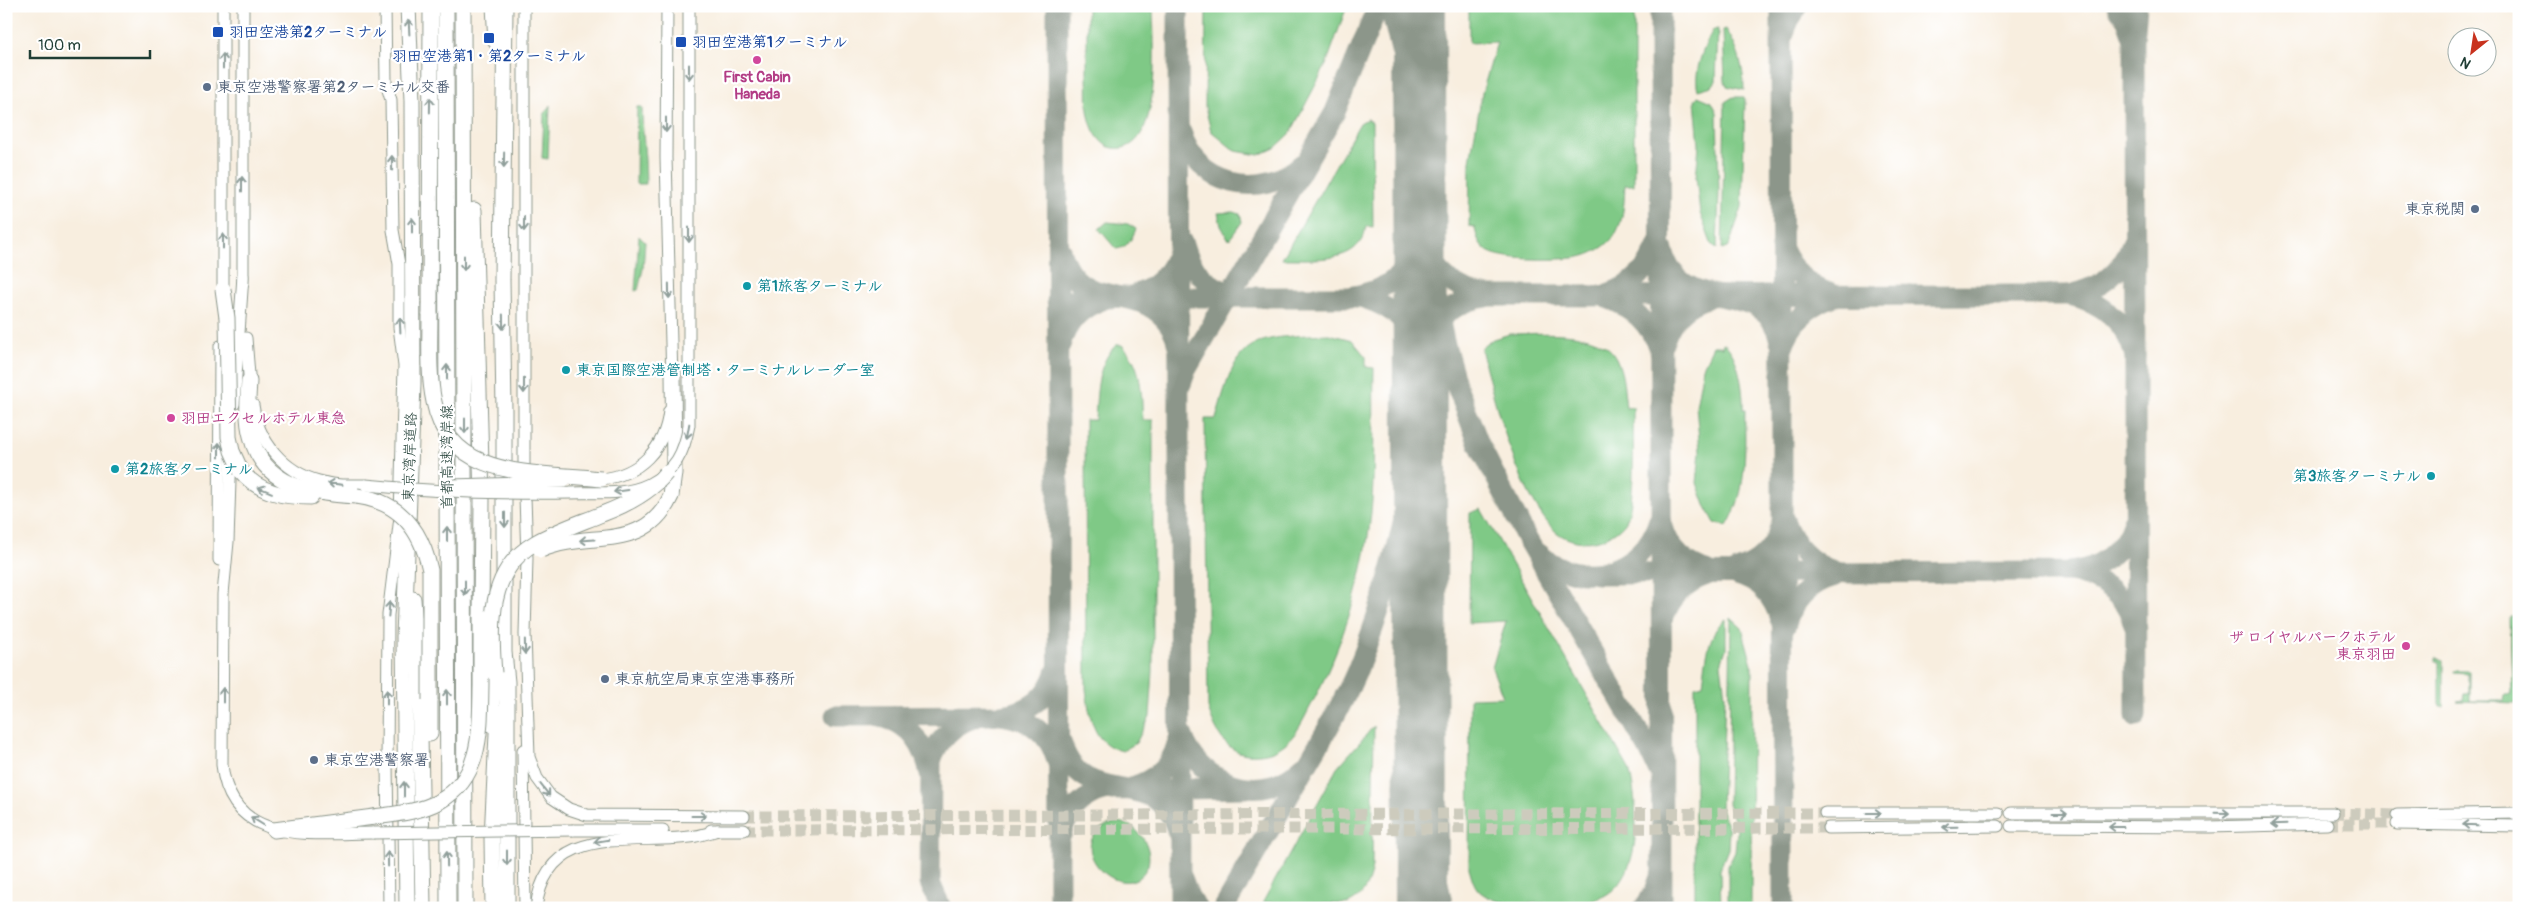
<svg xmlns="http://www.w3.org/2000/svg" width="2525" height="914" font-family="Pangolin,'Klee One',sans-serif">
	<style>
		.green { fill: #7fc986; stroke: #4f835d }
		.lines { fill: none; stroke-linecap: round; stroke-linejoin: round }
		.taxiway { stroke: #8c968a; stroke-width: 21 }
		.runway { stroke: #8c968a; stroke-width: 54 }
		.secondary-tunnel { stroke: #cdcbbd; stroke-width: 11; stroke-dasharray: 11 5.5; stroke-linecap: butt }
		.secondary-casing { stroke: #8c968a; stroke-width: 13 }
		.highway-casing { stroke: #8c968a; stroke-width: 17 }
		.secondary { stroke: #fff; stroke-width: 11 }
		.highway { stroke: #fff; stroke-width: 15 }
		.secondary-bridge-casing { stroke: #8c968a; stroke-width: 13; stroke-linecap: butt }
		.highway-bridge-casing { stroke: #8c968a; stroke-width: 17; stroke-linecap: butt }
		.secondary-bridge { stroke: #fff; stroke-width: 11 }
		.highway-bridge { stroke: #fff; stroke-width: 15 }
		.oneway { stroke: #8f9e9a }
		.transit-dot { fill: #1a4fb4; stroke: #fff; stroke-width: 2 }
		.hotel-dot { fill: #d1479c; stroke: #fff; stroke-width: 2 }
		.service-dot { fill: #5c6f8a; stroke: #fff; stroke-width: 2 }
		.culture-dot { fill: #0f9aa8; stroke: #fff; stroke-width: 2 }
		.labels { text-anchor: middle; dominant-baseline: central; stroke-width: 4.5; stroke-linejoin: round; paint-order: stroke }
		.transit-label { font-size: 15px; font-weight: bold; fill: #164399; stroke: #fff; text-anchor: start }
		.hotel-label { font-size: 15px; font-weight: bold; fill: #b23c85; stroke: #fff }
		.service-label { font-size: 15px; font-weight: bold; fill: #4e5e75; stroke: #fff; text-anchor: start }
		.culture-label { font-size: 15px; font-weight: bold; fill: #0d838f; stroke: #fff; text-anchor: start }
		.street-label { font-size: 15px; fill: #1f3d34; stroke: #fff }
	</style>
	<rect width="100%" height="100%" fill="#fff"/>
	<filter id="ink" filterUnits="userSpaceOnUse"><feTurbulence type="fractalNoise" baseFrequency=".02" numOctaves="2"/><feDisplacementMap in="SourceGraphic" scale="10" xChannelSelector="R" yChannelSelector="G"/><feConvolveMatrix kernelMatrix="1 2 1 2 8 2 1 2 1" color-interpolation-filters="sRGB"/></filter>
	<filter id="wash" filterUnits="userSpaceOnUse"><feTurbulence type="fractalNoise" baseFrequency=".0096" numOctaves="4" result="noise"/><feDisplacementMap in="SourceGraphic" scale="20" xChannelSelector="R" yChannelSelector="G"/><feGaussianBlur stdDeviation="1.12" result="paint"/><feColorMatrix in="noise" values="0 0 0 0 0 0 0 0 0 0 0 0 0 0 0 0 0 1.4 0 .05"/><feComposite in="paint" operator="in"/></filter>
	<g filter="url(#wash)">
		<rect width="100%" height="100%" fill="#f8eedf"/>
		<!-- green -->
		<g class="green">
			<path d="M1087,6H1153C1153,37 1165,156 1113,148C1101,146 1093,132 1090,120C1086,107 1088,92 1087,79C1087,55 1087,30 1087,6Z"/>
			<polygon points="1206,6 1347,6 1326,65 1290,134 1275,148 1259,155 1235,151 1211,131 1205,107"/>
			<path d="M1469,6H1634V185H1625C1624,203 1624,225 1611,240C1602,250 1586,257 1573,258C1556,260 1499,261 1486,250C1479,244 1476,236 1475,227L1469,226L1470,161L1482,93L1497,42L1469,43Z"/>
			<path d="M1718,29L1716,81L1712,86L1698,90C1693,72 1704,46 1713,30Z"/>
			<path d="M1726,29C1738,48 1744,68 1744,90L1727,86L1725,81L1723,30Z"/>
			<polygon points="1698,96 1712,102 1717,112 1719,192 1717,249 1711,243 1700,213 1696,177 1699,145 1695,101"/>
			<polygon points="1733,97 1744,97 1745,100 1742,207 1729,246 1722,249 1725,102"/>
			<polygon points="550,105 548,159 542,158 544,115"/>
			<path d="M637,107H642C642,133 646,158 646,184H636Z"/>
			<path d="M1367,119L1372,122V129L1373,227L1366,226C1361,266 1313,258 1282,259L1360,123Z"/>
			<polygon points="1234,212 1240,214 1242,222 1229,240 1221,226 1218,213"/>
			<path d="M1107,222L1128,224L1136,229C1132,238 1128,248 1116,249L1099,229Z"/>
			<polygon points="639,236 645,242 643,269 638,290 635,291"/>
			<path d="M1329,334L1352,340L1366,357V367L1374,368C1373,412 1375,457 1372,501C1367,572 1343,647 1309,709C1303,721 1296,735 1286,743C1274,753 1262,755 1247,754C1224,751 1214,728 1208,708L1205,419H1216C1238,337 1246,338 1329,334Z"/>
			<path d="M1510,334C1539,334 1601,327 1616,358C1624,374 1624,391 1626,408L1633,407C1633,431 1636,503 1626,521C1620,531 1605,539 1594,541C1579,544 1562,539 1552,528C1517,490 1493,398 1481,348L1493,339Z"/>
			<path d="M1723,343C1739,353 1744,393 1743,410H1745C1744,451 1749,489 1727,526L1715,523L1705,505L1697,483L1700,451L1696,406L1703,367L1713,346H1721L1722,348Z"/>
			<path d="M1116,345H1122C1143,365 1141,393 1143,420H1153V671L1150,716L1136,743L1123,751C1092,745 1090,717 1086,689L1085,420H1095C1097,393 1096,365 1116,345Z"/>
			<path d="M1481,509L1629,769C1639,806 1644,877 1602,897C1584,906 1562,903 1542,903C1523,903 1500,906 1483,894C1474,889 1472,877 1469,868L1470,698L1503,697L1492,668L1506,621L1469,623L1470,513Z"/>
			<polygon points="2510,616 2516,616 2519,703 2457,701 2463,700 2464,694 2468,694 2468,674 2454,673 2454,671 2469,671 2469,701 2505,701 2506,694 2512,694"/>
			<polygon points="1731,618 1742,628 1752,664 1751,908 1728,908 1728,866 1735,852 1737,831 1735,821 1728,804"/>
			<path d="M1726,619V649L1721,664L1725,695L1721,809L1729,830L1728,849L1720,869L1721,908H1695V686L1703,684C1706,663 1707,632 1726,619Z"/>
			<polygon points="2436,657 2443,661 2443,706 2439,706 2439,661 2436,661"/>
			<path d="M1374,726L1372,867C1369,884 1364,897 1347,904L1263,902L1337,768Z"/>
			<path d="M1116,822C1137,823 1153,845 1148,865C1127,914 1051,840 1116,822Z"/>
		</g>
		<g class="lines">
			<!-- taxiway -->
			<g class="taxiway">
				<polyline points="1057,6 1059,908"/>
				<polyline points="1178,6 1180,908"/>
				<polyline points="1390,6 1407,74 1419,164"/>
				<polyline points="1660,6 1662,908"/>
				<polyline points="1781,6 1783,908"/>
				<polyline points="2117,6 2127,20 2133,37"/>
				<polyline points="1783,35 1789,20 1798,6"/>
				<path d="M1181,132C1197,186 1261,201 1302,164"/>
				<polyline points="1420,226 1444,341 1456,384 1479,444 1527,539 1648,748 1660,773"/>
				<path d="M1182,242C1190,267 1206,287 1233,294"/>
				<path d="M1781,247C1791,270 1808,287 1832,294"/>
				<path d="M1060,250C1078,313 1131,281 1165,319C1171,326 1176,334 1177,343"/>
				<path d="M1663,250C1681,322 1765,272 1780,341"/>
				<path d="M1428,256C1442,280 1462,293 1490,296L2069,295C2103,302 2126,321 2135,356"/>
				<path d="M1607,294C1634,286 1649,268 1659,243"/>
				<path d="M1134,295C1154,289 1173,273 1177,251"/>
				<path d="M2069,295C2099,289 2122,273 2132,243"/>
				<path d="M1353,296C1394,289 1413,269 1420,228"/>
				<path d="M1607,298C1633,307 1650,323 1659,349"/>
				<path d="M1057,301L1123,297H1360C1405,310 1417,332 1420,376"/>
				<path d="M1433,329C1446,309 1464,300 1486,297"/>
				<path d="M1664,341C1671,319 1685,304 1707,298"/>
				<path d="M1060,345C1067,323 1079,308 1102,300"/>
				<path d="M1782,349C1790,324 1808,306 1832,297"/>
				<polyline points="1181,384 1186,370 1335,112 1378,6"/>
				<path d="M1784,520C1792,544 1810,564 1834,571"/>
				<path d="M1663,527C1669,550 1687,566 1709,572"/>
				<path d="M1538,553C1579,591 1643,573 1659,520"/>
				<path d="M1737,571C1759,564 1774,549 1780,527"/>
				<path d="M2070,572C2099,577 2125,594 2134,624"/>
				<path d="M1597,574L2070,572C2100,569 2124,551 2133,521"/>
				<path d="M1737,575C1760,581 1774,598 1780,619"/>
				<path d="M1663,619C1670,597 1686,582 1707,575"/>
				<path d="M1785,627C1792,602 1809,583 1835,576"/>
				<path d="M1002,715C1030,719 1050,734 1057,761"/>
				<path d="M835,716L1002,715C1029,712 1049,697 1057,670"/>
				<polyline points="2136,716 2134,41 2137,6"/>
				<path d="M885,718C912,725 925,747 930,774"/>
				<path d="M1182,734C1198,785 1264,807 1303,766"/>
				<path d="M1061,742C1083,816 1157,760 1178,833"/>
				<polyline points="1420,747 1430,843 1443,908"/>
				<path d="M1135,786C1156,779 1172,764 1178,742"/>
				<path d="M1061,835C1067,812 1083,796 1107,790L1245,788"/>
				<polyline points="1182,878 1189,897 1197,908"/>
				<path d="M941,908L930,883L931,761C938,739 954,724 976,717"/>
				<path d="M1224,908C1250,863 1276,818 1302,773C1321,740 1341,708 1356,673C1388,595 1408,516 1420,432"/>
				<polyline points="1403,908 1412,894 1421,870"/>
				<polyline points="1644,908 1655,891 1660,877"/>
			</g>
			<!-- runway -->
			<polyline class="runway" points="1419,6 1421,908"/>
		</g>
	</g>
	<g filter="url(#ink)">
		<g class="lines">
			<!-- secondary-tunnel -->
			<g class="secondary-tunnel">
				<polyline points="2333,813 2397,815"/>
				<polyline points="744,816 1825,813"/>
				<polyline points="2327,824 2397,824"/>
				<polyline points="744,830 1828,828"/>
			</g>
			<!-- secondary casing -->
			<g class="secondary-casing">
				<g id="secondary">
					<polyline points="385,6 386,83 391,100 393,230 399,264 399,327 404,366 400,517 388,615 387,765 389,908"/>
					<polyline points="524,6 524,466 527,558 525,634 529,757 537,778 551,797 569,809 587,815 744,816"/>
					<polyline points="667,6 666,158 672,380"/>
					<polyline points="243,283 243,6"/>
					<polyline points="246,338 250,387"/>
					<polyline points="234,404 243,276"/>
					<path d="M253,405C258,441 284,472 319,481C334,486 350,485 366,485"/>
					<path d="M231,450L228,542L223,594L222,765C231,847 313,833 373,833"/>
					<path d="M601,479C639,475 665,449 669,411"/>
					<polyline points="219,560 220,346"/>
					<polyline points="523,750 525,908"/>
					<polyline points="1825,813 1998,813"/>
					<polyline points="2011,813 2333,813"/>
					<polyline points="2397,815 2519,813"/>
					<polyline points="2397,824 2519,826"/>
					<polyline points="2011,826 2209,827 2327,824"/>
					<polyline points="1828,828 1998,826"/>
					<polyline points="573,830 663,830"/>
					<polyline points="711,830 744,830"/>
					<path d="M536,908C547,819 636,847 696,836C703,835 711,832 718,830"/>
				</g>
			</g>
			<!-- highway casing -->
			<g class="highway-casing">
				<g id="highway">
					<polyline points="446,6 448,908"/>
					<polyline points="463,6 465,908"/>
					<polyline points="494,6 496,42"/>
					<polyline points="505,6 502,280 504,411 504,652 507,682 507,908"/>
					<polyline points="474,210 482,500 481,616"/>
					<polyline points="430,315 431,6"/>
					<path d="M249,381C248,399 246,418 251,436C263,487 313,494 357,496"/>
					<path d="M241,471C259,493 284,497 311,497"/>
					<polyline points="671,496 674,473 673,372"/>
					<polyline points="413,599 419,677 423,908"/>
					<polyline points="491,724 494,673"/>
					<polyline points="430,734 430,700"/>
					<polyline points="274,830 374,817"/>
					<polyline points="407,908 404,637 413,384 412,101 408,6"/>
					<polyline points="493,908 492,838 498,713"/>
				</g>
			</g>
			<!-- secondary -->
			<use href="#secondary" class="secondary"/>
			<!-- highway -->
			<use href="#highway" class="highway"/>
			<!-- secondary-bridge casing -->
			<g class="secondary-bridge-casing">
				<g id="secondary-bridge">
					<polyline points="223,289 223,6"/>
					<path d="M366,485C434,492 502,494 570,493C595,492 625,496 649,484C676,470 684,453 689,425V6"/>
					<polyline points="450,485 564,482"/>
					<polyline points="373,833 573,830"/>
				</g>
			</g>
			<!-- highway-bridge casing -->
			<g class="highway-bridge-casing">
				<g id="highway-bridge">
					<polyline points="223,289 227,318 229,437 232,451 241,471"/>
					<path d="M430,315C430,343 428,374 434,402C450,482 538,471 601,479"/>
					<path d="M357,496C400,502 421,529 430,570V700"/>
					<path d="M541,550C588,529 645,554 671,496"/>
					<path d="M494,673C490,625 488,570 535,543C556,531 580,523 602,514C626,505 650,493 666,473"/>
					<path d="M374,817C396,814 420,812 440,801C483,777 480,727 481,685C481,662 481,639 481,616"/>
				</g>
			</g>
			<!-- secondary-bridge -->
			<use href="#secondary-bridge" class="secondary-bridge"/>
			<!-- highway-bridge -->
			<use href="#highway-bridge" class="highway-bridge"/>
		</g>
		<!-- one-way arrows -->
		<defs><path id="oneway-shaft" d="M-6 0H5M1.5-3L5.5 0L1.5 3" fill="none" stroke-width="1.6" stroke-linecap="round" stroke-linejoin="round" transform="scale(1.25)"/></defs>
		<g class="oneway">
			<use href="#oneway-shaft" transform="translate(409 27) rotate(-93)"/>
			<use href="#oneway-shaft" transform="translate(223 61) rotate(-90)"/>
			<use href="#oneway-shaft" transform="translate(689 72) rotate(90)"/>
			<use href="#oneway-shaft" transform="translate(430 105) rotate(-89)"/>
			<use href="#oneway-shaft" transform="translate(666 125) rotate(90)"/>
			<use href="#oneway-shaft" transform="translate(504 160) rotate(91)"/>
			<use href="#oneway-shaft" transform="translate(392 163) rotate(-91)"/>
			<use href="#oneway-shaft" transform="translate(242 184) rotate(-90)"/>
			<use href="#oneway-shaft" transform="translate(524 224) rotate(90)"/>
			<use href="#oneway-shaft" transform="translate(412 225) rotate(-90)"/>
			<use href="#oneway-shaft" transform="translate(689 235) rotate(90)"/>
			<use href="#oneway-shaft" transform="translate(223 241) rotate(-90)"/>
			<use href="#oneway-shaft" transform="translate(464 263) rotate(90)"/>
			<use href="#oneway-shaft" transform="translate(669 291) rotate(89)"/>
			<use href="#oneway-shaft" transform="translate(503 322) rotate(89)"/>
			<use href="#oneway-shaft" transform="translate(400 325) rotate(-93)"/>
			<use href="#oneway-shaft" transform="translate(447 372) rotate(-90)"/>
			<use href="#oneway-shaft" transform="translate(524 386) rotate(90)"/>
			<use href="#oneway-shaft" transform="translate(465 426) rotate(90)"/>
			<use href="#oneway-shaft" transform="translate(688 431) rotate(100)"/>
			<use href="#oneway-shaft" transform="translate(219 450) rotate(-90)"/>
			<use href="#oneway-shaft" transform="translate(335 484) rotate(-174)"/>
			<use href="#oneway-shaft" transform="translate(265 490) rotate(-158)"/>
			<use href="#oneway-shaft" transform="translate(621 491) rotate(172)"/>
			<use href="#oneway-shaft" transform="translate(505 520) rotate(90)"/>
			<use href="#oneway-shaft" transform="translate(447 534) rotate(-90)"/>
			<use href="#oneway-shaft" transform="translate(587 540) rotate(176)"/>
			<use href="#oneway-shaft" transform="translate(465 588) rotate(90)"/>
			<use href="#oneway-shaft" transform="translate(389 609) rotate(-85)"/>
			<use href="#oneway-shaft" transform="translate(525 647) rotate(89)"/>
			<use href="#oneway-shaft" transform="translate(223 695) rotate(-90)"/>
			<use href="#oneway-shaft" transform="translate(387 697) rotate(-90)"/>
			<use href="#oneway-shaft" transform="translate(447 697) rotate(-90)"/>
			<use href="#oneway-shaft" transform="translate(404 789) rotate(-90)"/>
			<use href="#oneway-shaft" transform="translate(545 790) rotate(52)"/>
			<use href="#oneway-shaft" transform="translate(1874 813)"/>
			<use href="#oneway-shaft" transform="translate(2060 813)"/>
			<use href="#oneway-shaft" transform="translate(2222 813) rotate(1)"/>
			<use href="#oneway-shaft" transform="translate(699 816)"/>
			<use href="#oneway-shaft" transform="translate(257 821) rotate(-148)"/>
			<use href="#oneway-shaft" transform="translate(2279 824) rotate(178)"/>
			<use href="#oneway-shaft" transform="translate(2470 825) rotate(-178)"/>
			<use href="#oneway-shaft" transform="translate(1950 827) rotate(179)"/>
			<use href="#oneway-shaft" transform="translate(2116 827) rotate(180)"/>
			<use href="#oneway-shaft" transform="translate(601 841) rotate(171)"/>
			<use href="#oneway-shaft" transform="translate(507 858) rotate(90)"/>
			<use href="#oneway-shaft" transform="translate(388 859) rotate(-91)"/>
			<use href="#oneway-shaft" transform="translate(447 859) rotate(-91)"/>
		</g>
	</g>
	<!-- markers -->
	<g class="transit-dot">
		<rect x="212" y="26" width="12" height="12" rx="2.5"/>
		<rect x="483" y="32" width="12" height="12" rx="2.5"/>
		<rect x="675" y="36" width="12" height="12" rx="2.5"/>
	</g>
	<g class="hotel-dot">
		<circle cx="757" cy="60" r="5"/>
		<circle cx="171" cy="418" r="5"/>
		<circle cx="2406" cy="646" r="5"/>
	</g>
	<g class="service-dot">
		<circle cx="207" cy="87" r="5"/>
		<circle cx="2475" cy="209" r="5"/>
		<circle cx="605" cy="679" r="5"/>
		<circle cx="314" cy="760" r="5"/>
	</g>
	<g class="culture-dot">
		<circle cx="747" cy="286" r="5"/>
		<circle cx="566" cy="370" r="5"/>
		<circle cx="115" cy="469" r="5"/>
		<circle cx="2431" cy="476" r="5"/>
	</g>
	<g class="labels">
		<!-- transit labels -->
		<g class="transit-label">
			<text x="229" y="32">羽田空港第2ターミナル</text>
			<text x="692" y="42">羽田空港第1ターミナル</text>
			<text x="489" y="56" text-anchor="middle">羽田空港第1・第2ターミナル</text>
		</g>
		<!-- hotel labels -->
		<g class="hotel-label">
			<text x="757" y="77">First Cabin<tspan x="757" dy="17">Haneda</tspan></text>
			<text x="181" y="418" text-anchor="start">羽田エクセルホテル東急</text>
			<text x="2396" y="637" text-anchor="end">ザ ロイヤルパークホテル<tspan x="2396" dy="17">東京羽田</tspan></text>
		</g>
		<!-- service labels -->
		<g class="service-label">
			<text x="217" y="87">東京空港警察署第2ターミナル交番</text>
			<text x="2465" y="209" text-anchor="end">東京税関</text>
			<text x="615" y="679">東京航空局東京空港事務所</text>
			<text x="324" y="760">東京空港警察署</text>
		</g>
		<!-- culture labels -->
		<g class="culture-label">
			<text x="757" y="286">第1旅客ターミナル</text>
			<text x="576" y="370">東京国際空港管制塔・ターミナルレーダー室</text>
			<text x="125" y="469">第2旅客ターミナル</text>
			<text x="2421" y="476" text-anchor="end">第3旅客ターミナル</text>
		</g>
		<!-- street labels -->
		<g class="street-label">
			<text transform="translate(410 457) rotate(-88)">東京湾岸道路</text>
			<text transform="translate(447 457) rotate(-90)">首都高速湾岸線</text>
		</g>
	</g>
	<!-- margin -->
	<rect width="2525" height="914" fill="none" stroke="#fff" stroke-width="25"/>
	<!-- north arrow -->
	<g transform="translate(2472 52) rotate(210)"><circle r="24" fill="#ffffff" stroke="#a5b1ae"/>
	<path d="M0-4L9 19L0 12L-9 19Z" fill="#c8321e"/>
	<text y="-8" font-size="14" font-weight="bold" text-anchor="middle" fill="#1f3d34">N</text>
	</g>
	<!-- scale -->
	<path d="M30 50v8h120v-8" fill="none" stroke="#1f3d34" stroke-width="2.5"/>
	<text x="38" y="50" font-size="15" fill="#1f3d34" stroke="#ffffff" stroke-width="4" paint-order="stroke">100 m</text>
</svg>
